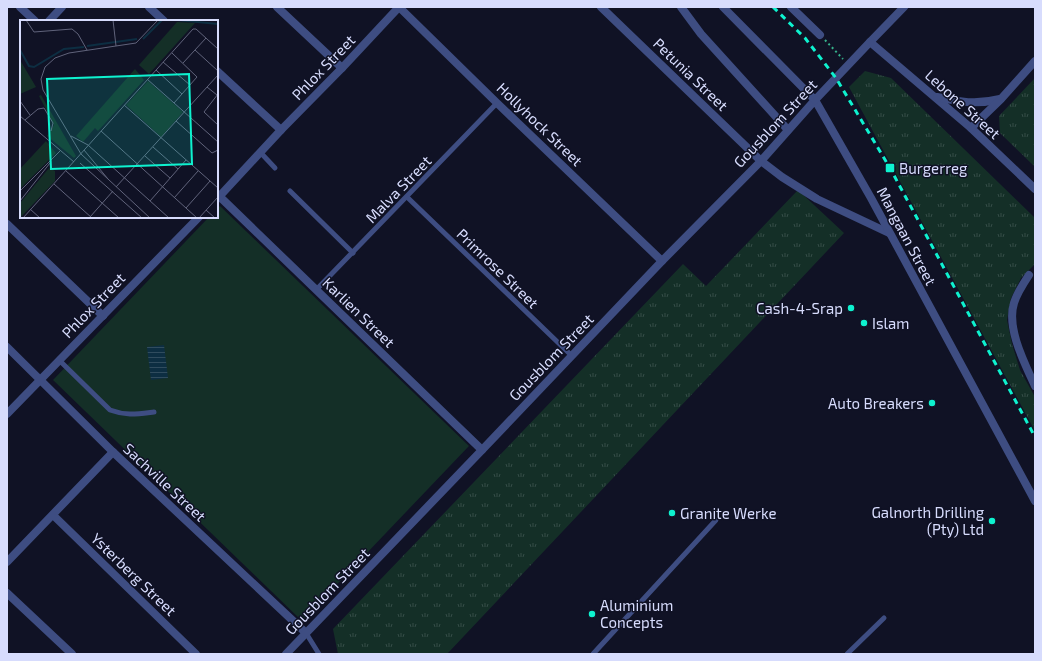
<svg xmlns="http://www.w3.org/2000/svg" width="1042" height="661" font-family="'Exo 2',sans-serif">
	<style>
		.grass { fill: url(#grass-tufts) }
		.pitch { fill: #142f27 }
		.water { fill: url(#water-rules) }
		.lines { fill: none; stroke-linecap: round; stroke-linejoin: round }
		.path { stroke: #36b28b; stroke-width: 2; stroke-dasharray: 2 3; stroke-linecap: butt }
		.service { stroke: #3e4d82; stroke-width: 5 }
		.minor { stroke: #3e4d82; stroke-width: 8 }
		.tertiary { stroke: #3e4d82; stroke-width: 8 }
		.rail { stroke: #0ef2cf; stroke-width: 3; stroke-dasharray: 6 5; stroke-linecap: butt }
		.poi-dot { fill: #0ef2cf; stroke: #101225; stroke-width: 1.5 }
		.labels { text-anchor: middle; dominant-baseline: central; stroke-width: 3; stroke-linejoin: round; paint-order: stroke }
		.street-label { font-size: 15px; fill: #d7dcfd; stroke: #101225 }
		.poi-label { font-size: 15px; fill: #d7dcfd; stroke: #101225; text-anchor: start }
		.inset-river { fill: none; stroke: #0d2e42; stroke-width: 2 }
		.inset-road { fill: none; stroke: #60637b; stroke-width: 1 }
		.view { fill: #0ef2cf; fill-opacity: 0.15; stroke: #0ef2cf; stroke-width: 2 }
		.inset-edge { fill: none; stroke: #d7dcfd; stroke-width: 2 }
	</style>
	<defs>
		<pattern id="grass-tufts" width="24" height="20" patternUnits="userSpaceOnUse"><rect width="24" height="20" fill="#142f27"/><path d="M3 7l-1-3M5 7V3M7 7l1-3M15 17l-1-3M17 17v-4M19 17l1-3" fill="none" stroke="#354d47"/></pattern>
		<pattern id="water-rules" width="6" height="5" patternUnits="userSpaceOnUse"><rect width="6" height="5" fill="#0d2e42"/><path d="M0 2.5h6" fill="none" stroke="#304c5e"/></pattern>
	</defs>
	<rect width="100%" height="100%" fill="#101225"/>
	<!-- grass -->
	<g class="grass">
		<polygon points="865,71 891,78 1035,218 1035,264 1021,278 1011,298 1007,320 1012,344 1020,370 1035,397 1035,431 849,87"/>
		<polygon points="1035,78 1035,167 1000,133 999,116"/>
		<polygon points="798,190 844,233 447,654 338,654 333,629 683,264 706,286"/>
	</g>
	<!-- pitch -->
	<polygon class="pitch" points="220,206 469,446 302,621 53,380 209,217 217,217 217,209"/>
	<!-- water -->
	<polygon class="water" points="164,345 168,378 151,380 147,347"/>
	<g class="lines">
		<!-- path -->
		<polyline class="path" points="825,40 843,59"/>
		<!-- service -->
		<g class="service">
			<polyline points="260,152 275,168"/>
			<polyline points="290,191 353,253"/>
			<polyline points="407,197 572,356"/>
			<polyline points="316,290 497,103"/>
			<path d="M59,360L110,410C126,416 137,414 154,412"/>
			<polyline points="306,633 319,654"/>
			<polyline points="593,654 716,520"/>
			<polyline points="847,654 884,618"/>
		</g>
		<!-- minor -->
		<g class="minor">
			<polyline points="20,7 35,21"/>
			<polyline points="149,7 164,21"/>
			<polyline points="277,7 342,68"/>
			<polyline points="399,7 497,103 662,261"/>
			<polyline points="601,7 761,161 782,177 817,199 889,233"/>
			<polyline points="681,7 701,34 788,130"/>
			<polyline points="791,7 820,35"/>
			<polyline points="49,21 62,7"/>
			<polyline points="870,42 904,7"/>
			<polyline points="217,71 281,130"/>
			<polyline points="217,194 482,450"/>
			<polyline points="217,199 281,130 342,68 399,7"/>
			<polyline points="7,224 103,316"/>
			<path d="M1029,275C1023,284 1017,293 1014,303C1006,328 1025,364 1035,386"/>
			<polyline points="7,347 113,452 306,633"/>
			<polyline points="7,414 199,217"/>
			<polyline points="53,515 196,654"/>
			<polyline points="7,562 113,452"/>
			<polyline points="7,593 72,654"/>
			<polyline points="286,654 482,450 662,261 761,161 815,100 871,198 1035,501"/>
		</g>
		<!-- tertiary -->
		<g class="tertiary">
			<polyline points="723,7 815,100 870,42 971,128 1035,189"/>
			<path d="M937,97C960,102 976,105 1000,99"/>
			<polyline points="971,128 1001,99 1035,61"/>
		</g>
		<!-- rail -->
		<polyline class="rail" points="773,7 805,38 836,78 890,168 1035,437"/>
	</g>
	<!-- markers -->
	<g class="poi-dot">
		<rect x="885" y="163" width="10" height="10" rx="2"/>
		<circle cx="851" cy="308" r="4"/>
		<circle cx="864" cy="323" r="4"/>
		<circle cx="932" cy="403" r="4"/>
		<circle cx="672" cy="513" r="4"/>
		<circle cx="992" cy="521" r="4"/>
		<circle cx="592" cy="614" r="4"/>
	</g>
	<g class="labels">
		<!-- street labels -->
		<g class="street-label">
			<text transform="translate(323 67) rotate(-46)">Phlox Street</text>
			<text transform="translate(691 74) rotate(44)">Petunia Street</text>
			<text transform="translate(963 104) rotate(42)">Lebone Street</text>
			<text transform="translate(775 123) rotate(-47)">Gousblom Street</text>
			<text transform="translate(540 124) rotate(44)">Hollyhock Street</text>
			<text transform="translate(398 189) rotate(-46)">Malva Street</text>
			<text transform="translate(907 236) rotate(62)">Mangaan Street</text>
			<text transform="translate(498 268) rotate(44)">Primrose Street</text>
			<text transform="translate(93 305) rotate(-46)">Phlox Street</text>
			<text transform="translate(359 312) rotate(44)">Karlien Street</text>
			<text transform="translate(551 357) rotate(-46)">Gousblom Street</text>
			<text transform="translate(165 482) rotate(43)">Sachville Street</text>
			<text transform="translate(134 574) rotate(44)">Ysterberg Street</text>
			<text transform="translate(327 591) rotate(-46)">Gousblom Street</text>
		</g>
		<!-- poi labels -->
		<g class="poi-label">
			<text x="899" y="168">Burgerreg</text>
			<text x="843" y="308" text-anchor="end">Cash-4-Srap</text>
			<text x="872" y="323">Islam</text>
			<text x="924" y="403" text-anchor="end">Auto Breakers</text>
			<text x="984" y="512" text-anchor="end">Galnorth Drilling<tspan x="984" dy="17">(Pty) Ltd</tspan></text>
			<text x="680" y="513">Granite Werke</text>
			<text x="600" y="605">Aluminium<tspan x="600" dy="17">Concepts</tspan></text>
		</g>
	</g>
	<!-- overview -->
	<g transform="translate(20 20)">
		<rect width="198" height="198" fill="#101225"/>
		<path d="M157,2L175,3L129,54L119,45ZM0,40L16,67L0,74ZM115,49L124,60L78,111L75,108L63,122L56,116ZM21,75L56,136L54,138L27,116L34,105L19,76ZM26,121L36,133L0,169V149ZM29,148L35,151V161L0,198V183Z" fill="#142f27"/>
		<path d="M128,61L163,92L141,117L106,85Z" fill="#142f27"/>
		<path class="inset-river" d="M157,0L198,4M123,19L142,0M67,26L117,19M0,30L9,46L14,47L44,29L64,27"/>
		<path class="inset-road" d="M6,0L14,12L52,9L58,14L67,30M93,0L96,26M175,30L198,51M152,33L177,57L154,83M143,42L170,65M163,43L186,18M136,50L162,74M127,59L198,122M187,67L197,75M198,74L184,92L198,105M0,81L10,95M104,85L198,168M0,96L54,142M5,100L18,89L24,88L33,103L31,111M156,101L192,133L198,130M81,111L177,198M51,116L68,125L149,198M133,127L158,149M64,130L88,159M125,136L150,158M60,143L122,198M46,151L99,198M34,164L72,198M96,167L198,55M0,171L40,131M154,178L178,151M0,181L30,143M130,181L166,140M166,188L190,161M10,189L20,198M186,190L195,198M70,197L93,171M3,198L173,9H176L198,29M130,198L61,134L23,70L21,59L25,47L35,38L49,33L116,23L138,0M179,198L198,177"/>
		<path class="view" d="M169,54L172,144L31,149L27,59Z"/>
		<rect width="198" height="198" class="inset-edge"/>
	</g>
	<!-- border -->
	<rect width="1042" height="661" fill="none" stroke="#d7dcfd" stroke-width="16"/>
</svg>
